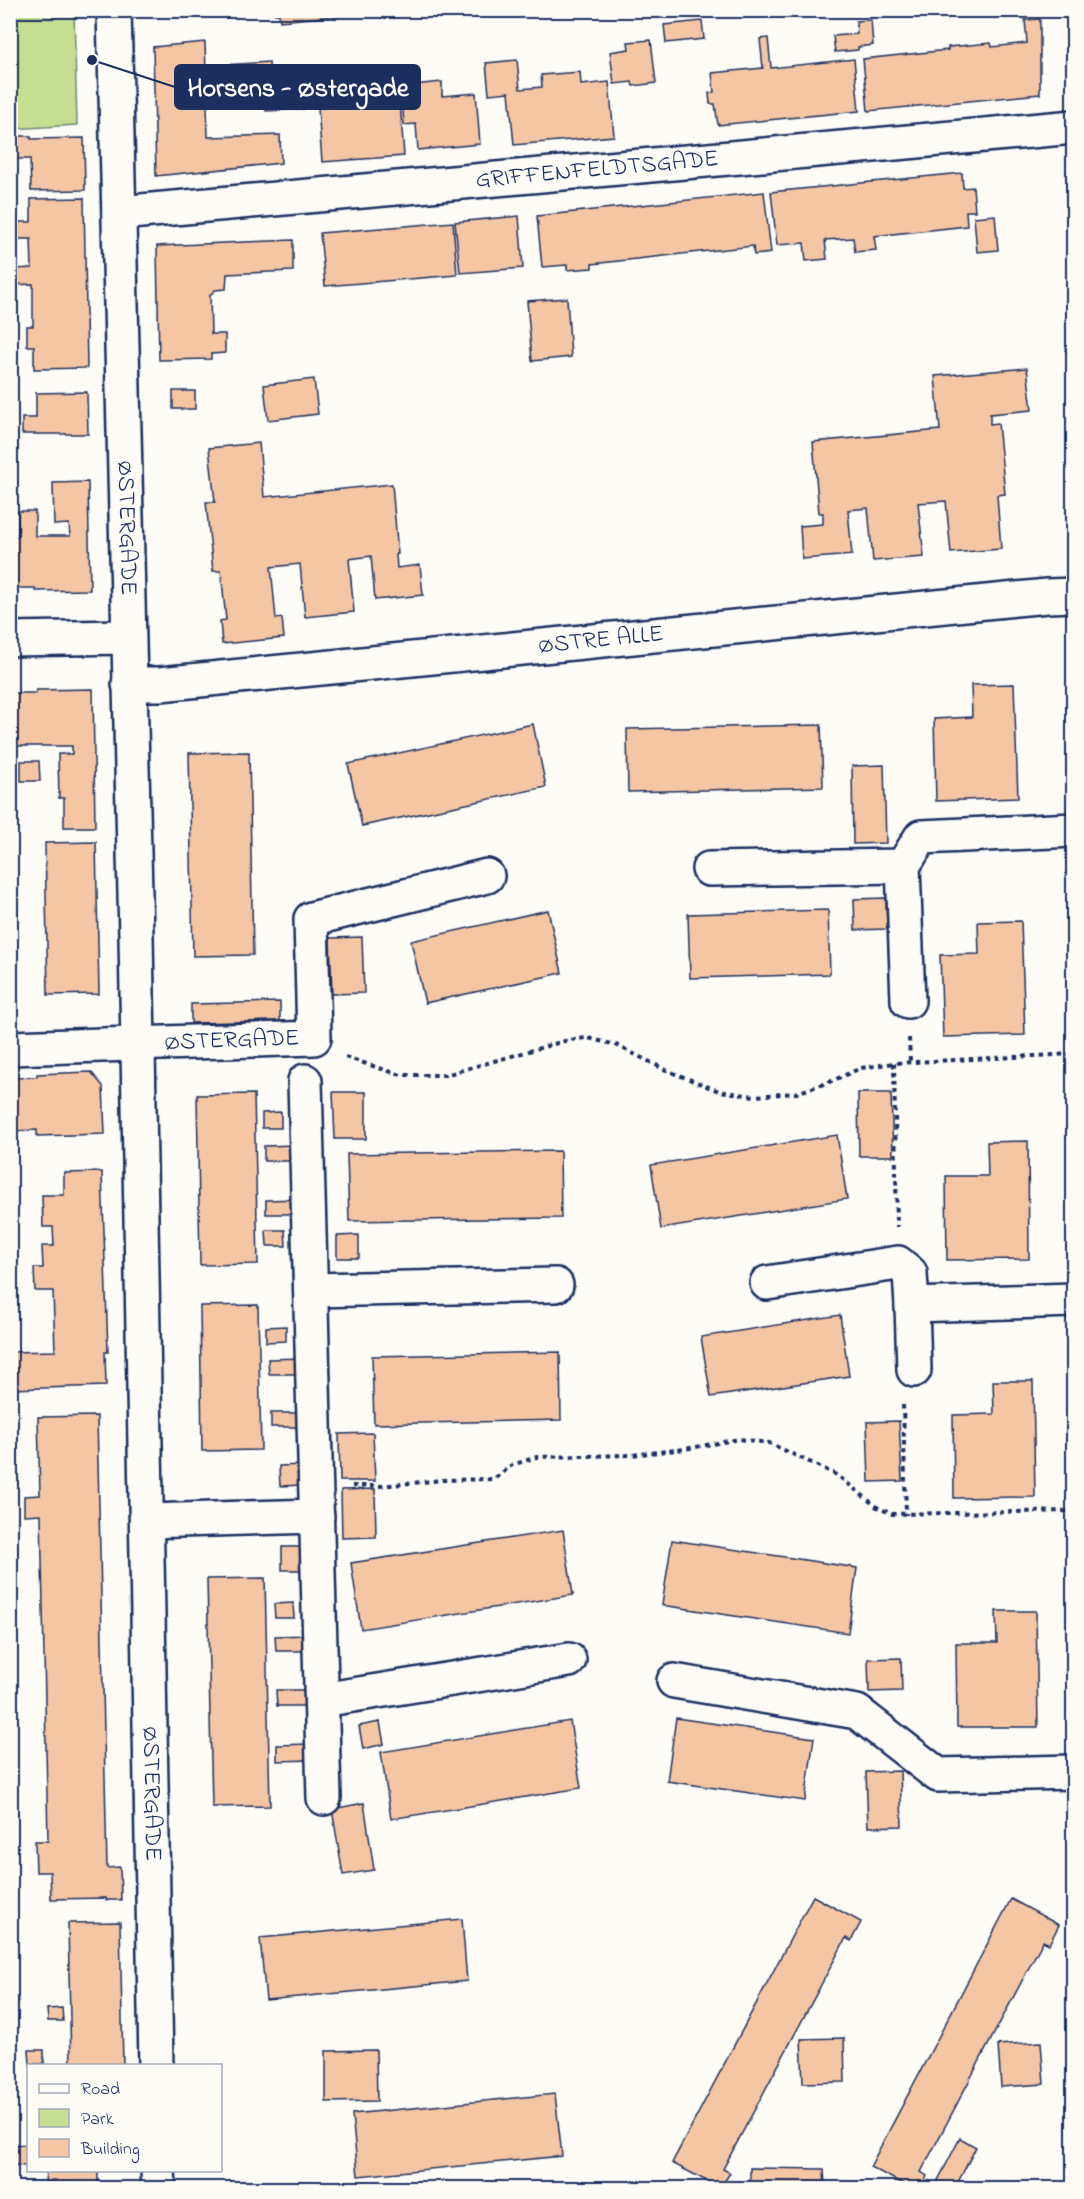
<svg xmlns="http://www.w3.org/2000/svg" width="1084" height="2199" font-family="'Indie Flower',sans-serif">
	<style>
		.green { fill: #c6dd92; stroke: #708678; stroke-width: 1.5 }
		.building { fill: #f5c6a4; stroke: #1b2f5e; stroke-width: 1.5 }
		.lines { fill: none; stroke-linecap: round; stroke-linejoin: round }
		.minor-casing { stroke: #1b2f5e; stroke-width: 38 }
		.path { stroke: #1b2f5e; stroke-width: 4; stroke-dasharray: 4.5 4.5; stroke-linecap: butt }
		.minor { stroke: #fdfcf7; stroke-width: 33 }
		.labels { text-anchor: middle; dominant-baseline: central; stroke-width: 5; stroke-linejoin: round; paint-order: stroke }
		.street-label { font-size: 24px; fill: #1b2f5e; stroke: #fdfcf7 }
		.leader { fill: none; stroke: #1b2f5e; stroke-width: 2 }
		.callout-dot { fill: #1b2f5e; stroke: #fdfcf7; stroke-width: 2 }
		.callout { fill: #1b2f5e; stroke: #1b2f5e; stroke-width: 2 }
		.callout-label { font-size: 26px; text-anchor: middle; font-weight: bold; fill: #fff }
	</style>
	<rect width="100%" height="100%" fill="#fdfcf7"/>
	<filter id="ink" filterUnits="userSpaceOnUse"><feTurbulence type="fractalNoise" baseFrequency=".0167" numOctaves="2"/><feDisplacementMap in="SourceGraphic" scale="12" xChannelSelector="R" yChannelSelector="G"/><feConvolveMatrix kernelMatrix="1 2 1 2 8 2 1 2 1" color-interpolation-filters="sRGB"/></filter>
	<g filter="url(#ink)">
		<!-- green -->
		<polygon class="green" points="11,10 74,11 77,125 11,129"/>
		<!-- building -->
		<g class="building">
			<polygon points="275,10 334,10 334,16 280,21 279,14 275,14"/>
			<polygon points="1040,19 1040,94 868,111 863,59 948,50 948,47 991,43 992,47 1027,43 1025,20"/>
			<polygon points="871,20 873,45 858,47 858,50 835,52 833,36 857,34 856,21"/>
			<polygon points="702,21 704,39 666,43 664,25"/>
			<polygon points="768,38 771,68 854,59 859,111 718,125 715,104 710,104 709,93 714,92 712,73 763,68 760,39"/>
			<polygon points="651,40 656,83 633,86 632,82 614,84 610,52 629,49 628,42"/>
			<polygon points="205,42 208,137 280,135 281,163 156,176 153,47"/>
			<polygon points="517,60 520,89 542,87 541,75 580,72 581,85 609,82 614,136 514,145 509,92 489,94 486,63"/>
			<polygon points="269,62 270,81 303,79 304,109 266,111 265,105 239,106 238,85 224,87 222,65"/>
			<polygon points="442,82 442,96 476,93 480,144 418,150 416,124 404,125 402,97 414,96 413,85"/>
			<polygon points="372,98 373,105 400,103 404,156 322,162 318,108 345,106 344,100"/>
			<polygon points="10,136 31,136 31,139 84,138 85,190 31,191 30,159 10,159"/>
			<polygon points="962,173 963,188 973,187 975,211 966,211 967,226 874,236 876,250 855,252 853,238 825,240 827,259 806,261 804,243 777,245 771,192"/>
			<polygon points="764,192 771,253 754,255 753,246 592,264 592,268 567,270 567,265 542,267 537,216"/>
			<polygon points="84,198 87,368 34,369 34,346 27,346 27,326 33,326 33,284 11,285 11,279 16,279 16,269 32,268 31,239 18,239 17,222 31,222 31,199"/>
			<polygon points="995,215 998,250 977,252 974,217"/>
			<polygon points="519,216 523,268 460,273 455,222"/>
			<polygon points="453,222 457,275 325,286 320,233"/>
			<polygon points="293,240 293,271 227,274 226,289 215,290 210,295 211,334 225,334 225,353 211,354 211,359 159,360 157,246"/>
			<polygon points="567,298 571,357 532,361 527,301"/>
			<polygon points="1027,368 1032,410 990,414 990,424 998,423 1005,494 997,495 1001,549 951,553 946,501 918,503 924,557 873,561 868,508 848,510 852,555 802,559 800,526 823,524 823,513 819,513 813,442 940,430 935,376"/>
			<polygon points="314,379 318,414 268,420 264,385"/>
			<rect x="173" y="391" width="22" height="18"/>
			<polygon points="87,392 88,434 22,434 22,418 36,418 36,393"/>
			<polygon points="259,443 264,497 392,484 398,554 396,554 397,568 420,565 423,595 375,600 371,556 349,559 354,612 305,617 300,564 271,567 276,619 282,618 284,638 222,644 220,621 226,620 221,571 213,571 206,502 215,502 209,448"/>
			<polygon points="88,482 90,590 35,591 35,588 10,588 10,537 18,537 18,511 35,511 35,536 70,536 69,524 54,525 53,483"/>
			<polygon points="1014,684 1018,798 936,801 934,719 972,717 971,685"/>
			<polygon points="93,689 95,827 64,827 64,798 59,798 58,754 72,754 72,746 10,746 10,693 36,693 36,690"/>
			<polygon points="533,724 546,787 362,826 348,764"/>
			<polygon points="821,725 823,787 628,792 627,729"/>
			<polygon points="249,752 253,955 193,956 189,753"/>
			<polygon points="21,761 39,761 40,781 21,781"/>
			<polygon points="884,765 886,843 853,844 852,766"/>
			<polygon points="96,842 99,994 48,995 45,843"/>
			<polygon points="886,898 887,929 855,930 854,899"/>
			<polygon points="548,910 562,973 425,1003 411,941"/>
			<polygon points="828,910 830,974 690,978 688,914"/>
			<polygon points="1021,921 1025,1035 943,1037 940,955 979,954 978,922"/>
			<polygon points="362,937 364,993 332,994 330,938"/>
			<polygon points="280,1002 280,1021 191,1023 191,1004"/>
			<polygon points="91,1072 103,1086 105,1134 37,1136 37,1130 10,1131 10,1078 37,1077 37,1074"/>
			<polygon points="333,1092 366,1092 366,1139 335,1139"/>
			<polygon points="858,1093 891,1093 893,1156 859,1156"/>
			<polygon points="254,1094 258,1264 200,1265 197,1095"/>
			<polygon points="281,1112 281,1128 262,1128 262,1113"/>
			<polygon points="837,1135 847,1199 661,1229 651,1165"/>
			<polygon points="1028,1141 1029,1259 947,1260 946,1176 988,1176 987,1142"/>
			<polygon points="298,1145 298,1161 264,1161 264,1146"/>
			<polygon points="560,1151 561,1218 349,1221 347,1154"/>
			<polygon points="102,1172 108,1352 105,1352 106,1386 10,1389 10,1352 55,1351 53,1291 35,1291 34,1268 43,1268 42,1246 54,1246 53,1227 43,1227 42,1195 64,1195 64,1173"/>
			<polygon points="300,1199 300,1214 266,1214 266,1200"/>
			<polygon points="266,1230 285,1230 286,1246 267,1246"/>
			<polygon points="359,1235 359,1258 337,1258 337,1236"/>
			<polygon points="258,1305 261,1450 202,1451 200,1306"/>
			<polygon points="840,1315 849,1376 711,1397 701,1337"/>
			<polygon points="286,1326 286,1341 266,1342 266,1327"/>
			<polygon points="560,1352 561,1420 374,1424 372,1356"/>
			<polygon points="303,1358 303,1374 269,1374 268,1359"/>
			<polygon points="993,1381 1033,1381 1035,1497 954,1498 953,1415 994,1414"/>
			<rect x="271" y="1413" width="32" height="14"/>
			<polygon points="97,1416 107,1868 120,1867 121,1900 106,1900 106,1898 51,1899 50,1872 36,1872 35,1841 48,1841 41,1514 24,1515 24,1496 40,1495 38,1417"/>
			<polygon points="899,1421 902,1481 869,1482 867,1422"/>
			<polygon points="373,1433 375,1481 340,1481 339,1434"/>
			<polygon points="303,1465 303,1485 280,1486 279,1466"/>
			<polygon points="375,1489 376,1537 342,1538 341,1490"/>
			<polygon points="563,1530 573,1595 361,1629 351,1563"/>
			<polygon points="672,1540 857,1568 848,1633 662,1605"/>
			<polygon points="282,1547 303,1547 304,1570 282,1570"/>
			<polygon points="265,1578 270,1806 212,1807 207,1579"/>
			<polygon points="293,1603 294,1618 275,1618 274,1604"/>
			<polygon points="996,1611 1036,1611 1038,1727 957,1727 956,1643 997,1643"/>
			<polygon points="309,1635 309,1651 276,1651 275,1636"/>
			<polygon points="901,1658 902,1691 869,1692 868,1659"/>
			<polygon points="276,1690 312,1690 312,1706 277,1706"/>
			<polygon points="676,1718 814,1738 805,1801 667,1781"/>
			<polygon points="570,1721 581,1788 391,1819 381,1752"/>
			<polygon points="380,1722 384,1744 363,1749 359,1726"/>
			<polygon points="310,1744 311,1760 277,1761 277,1745"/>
			<polygon points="900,1771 902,1826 868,1827 866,1772"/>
			<polygon points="364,1803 374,1870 343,1875 332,1809"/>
			<polygon points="813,1896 861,1922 851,1941 846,1938 723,2169 730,2173 720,2188 672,2163"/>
			<polygon points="1011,1899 1059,1925 1049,1944 1043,1941 921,2172 927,2176 921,2188 911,2188 870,2167"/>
			<polygon points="462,1919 467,1981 266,2000 260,1938"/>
			<polygon points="120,1922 123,2066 71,2066 68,1923"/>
			<polygon points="62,2008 63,2021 48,2021 47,2009"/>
			<polygon points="844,2038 845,2082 803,2083 801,2039"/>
			<polygon points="1041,2042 1044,2084 1001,2087 998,2045"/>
			<polygon points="29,2050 44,2050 44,2064 30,2064"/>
			<polygon points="376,2050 377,2101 326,2102 326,2051"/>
			<polygon points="555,2094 562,2156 358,2176 352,2114"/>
			<polygon points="960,2138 976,2147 955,2188 934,2188"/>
			<polygon points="10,2144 28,2145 28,2166 10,2165"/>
			<polygon points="750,2168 824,2169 825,2188 750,2188"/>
			<polygon points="46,2170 98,2170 98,2185 45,2182"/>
		</g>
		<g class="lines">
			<!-- minor casing -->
			<g class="minor-casing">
				<g id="minor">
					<path id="s1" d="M114,10L136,936L156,2066"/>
					<path id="s2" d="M119,213L1074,127"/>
					<polyline points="10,639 128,637"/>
					<path id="s3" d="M129,684H160L1047,596L1074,595"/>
					<polyline points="903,866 908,1001"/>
					<polyline points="709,869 903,866 921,837 1074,830"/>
					<path id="s4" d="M10,1048L314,1038L311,919L487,876"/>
					<polyline points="305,1081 324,1798"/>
					<polyline points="767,1283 898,1263 910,1273 912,1305 1074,1300"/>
					<polyline points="311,1290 556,1285"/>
					<polyline points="912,1305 914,1370"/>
					<polyline points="147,1521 317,1516"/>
					<polyline points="674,1681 857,1712 938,1775 1074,1772"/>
					<polyline points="322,1700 569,1660"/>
					<polyline points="158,2170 159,2188"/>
				</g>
			</g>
			<!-- path -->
			<g class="path">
				<polyline points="909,1038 910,1061"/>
				<polyline points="345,1057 401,1075 445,1075 568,1040 588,1038 616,1045 666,1070 719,1091 754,1096 796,1093 827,1083 861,1068 894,1063 1074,1054"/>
				<polyline points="894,1063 897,1227"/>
				<polyline points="903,1405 906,1515"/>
				<polyline points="352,1486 380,1486 443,1480 494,1479 512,1465 537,1457 631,1455 685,1449 739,1439 769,1443 837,1475 877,1507 892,1514 1074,1511"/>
			</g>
			<!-- minor -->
			<use href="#minor" class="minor"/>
		</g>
	</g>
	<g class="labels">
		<!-- street labels -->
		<g class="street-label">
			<text stroke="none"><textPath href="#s2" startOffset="480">GRIFFENFELDTSGADE</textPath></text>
			<text stroke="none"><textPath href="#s1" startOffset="518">ØSTERGADE</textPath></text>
			<text stroke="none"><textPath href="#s3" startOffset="474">ØSTRE ALLE</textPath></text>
			<text stroke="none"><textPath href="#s4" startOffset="222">ØSTERGADE</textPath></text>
			<text stroke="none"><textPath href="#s1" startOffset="1784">ØSTERGADE</textPath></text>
		</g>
	</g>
	<!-- callouts -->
	<path class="leader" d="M92 60L175 87"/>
	<circle class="callout-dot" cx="92" cy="60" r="6"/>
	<rect class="callout" x="175" y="65" width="245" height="44" rx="6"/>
	<g class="callout-label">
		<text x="298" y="96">Horsens - Østergade</text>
	</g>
	<!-- margin -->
	<rect width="1084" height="2199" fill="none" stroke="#fdfcf7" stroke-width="36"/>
	<rect x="18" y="18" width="1048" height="2163" fill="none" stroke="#1b2f5e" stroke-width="2" filter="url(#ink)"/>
	<!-- legend -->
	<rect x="27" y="2064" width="195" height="108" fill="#fdfcf7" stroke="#a3aaba" stroke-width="1.5"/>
	<rect x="39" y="2084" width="30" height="9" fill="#fdfcf7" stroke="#a3aaba" stroke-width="1.5"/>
	<text x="81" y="2094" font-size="18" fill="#1b2f5e">Road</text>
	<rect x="39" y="2109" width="30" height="18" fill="#c6dd92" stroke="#a3aaba" stroke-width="1.5"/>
	<text x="81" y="2124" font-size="18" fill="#1b2f5e">Park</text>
	<rect x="39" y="2139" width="30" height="18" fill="#f5c6a4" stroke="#a3aaba" stroke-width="1.5"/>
	<text x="81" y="2154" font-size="18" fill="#1b2f5e">Building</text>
</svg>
